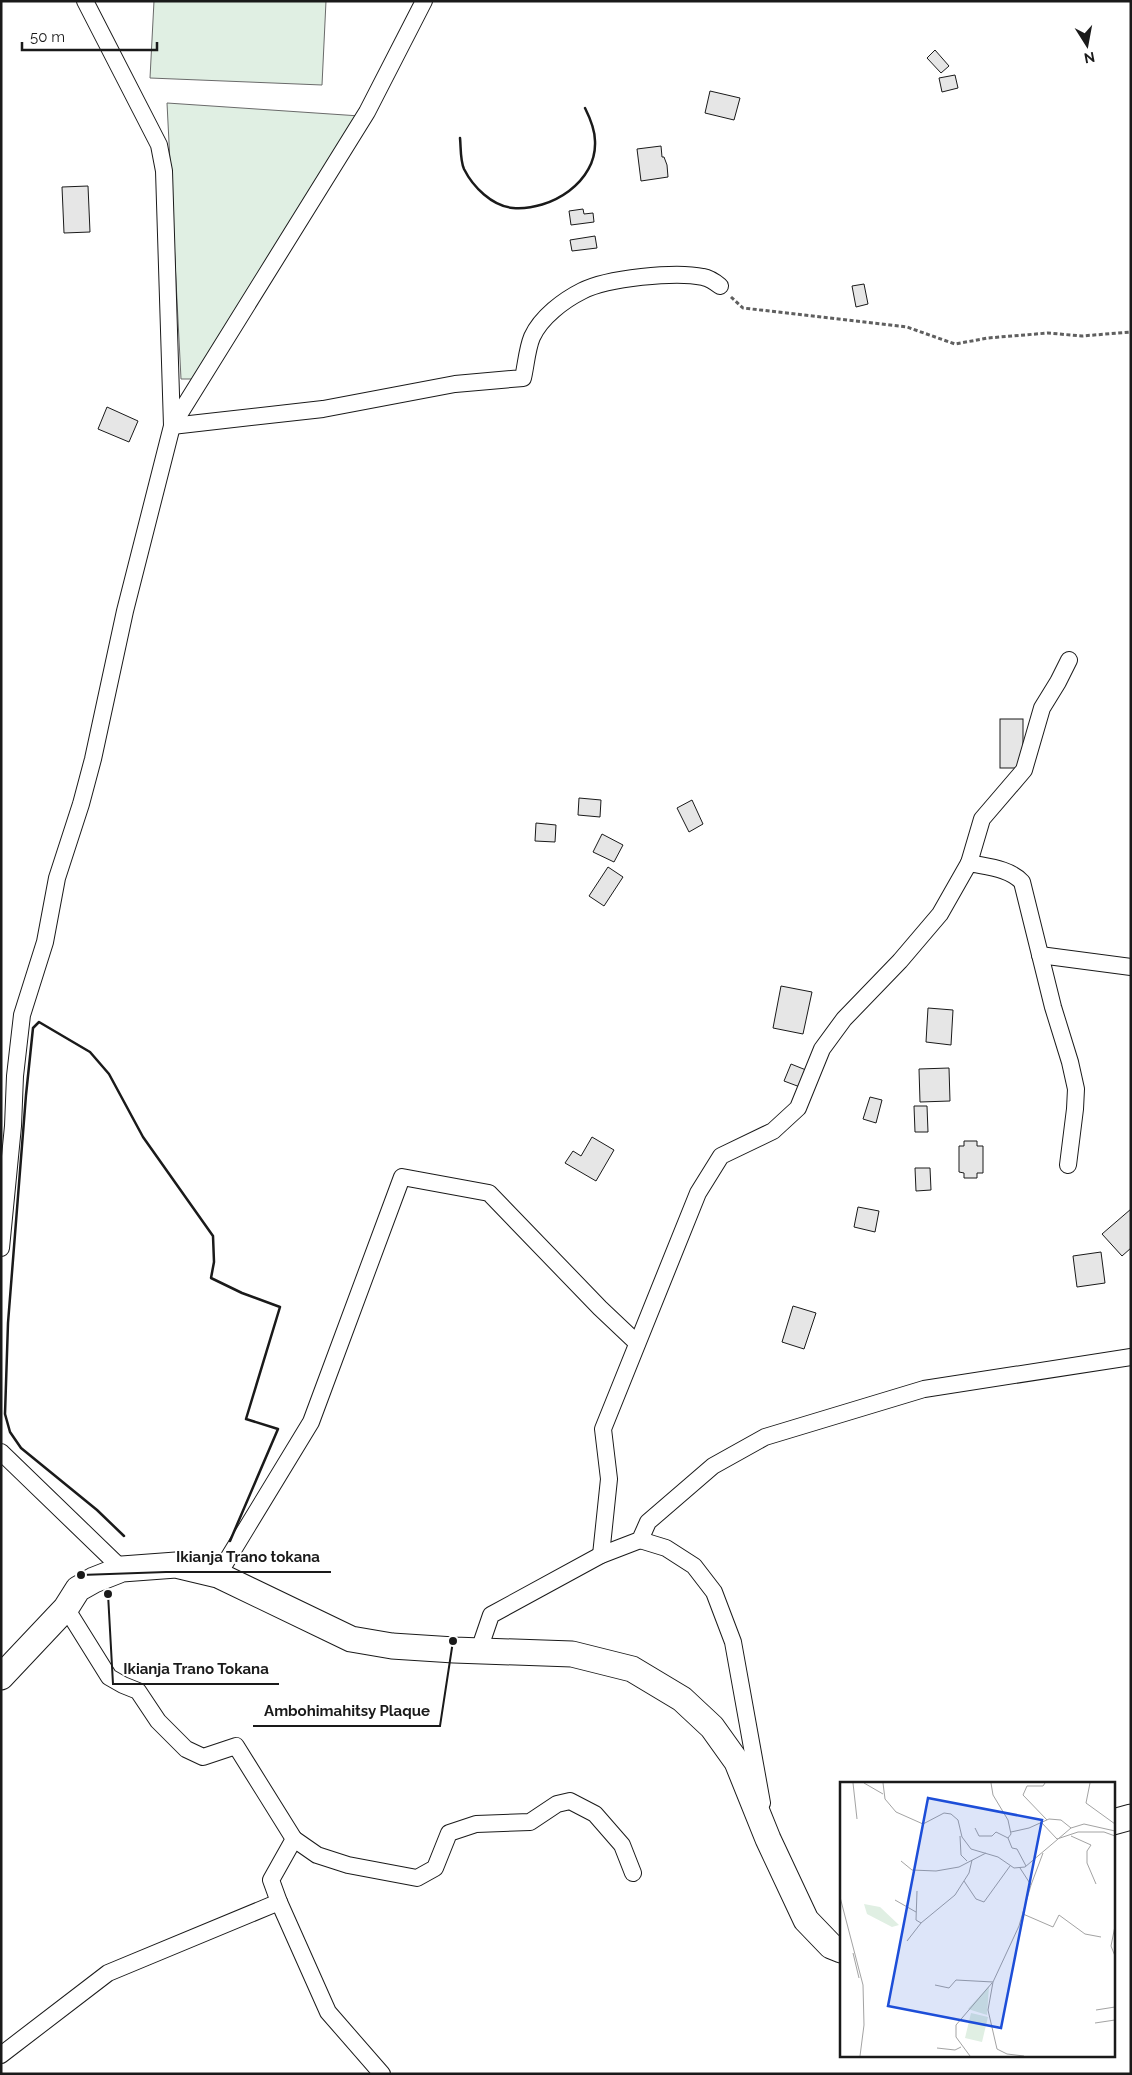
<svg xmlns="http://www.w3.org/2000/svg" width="1132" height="2075" font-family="Raleway,sans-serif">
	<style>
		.green { fill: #e0efe3; stroke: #6a6a6a }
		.building { fill: #e6e6e6; stroke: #1a1a1a }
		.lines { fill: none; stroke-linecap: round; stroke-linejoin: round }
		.minor-casing { stroke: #1a1a1a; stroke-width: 18 }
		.primary-casing { stroke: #1a1a1a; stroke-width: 27 }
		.path { stroke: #5f5f5f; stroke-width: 3; stroke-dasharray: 4 2.5; stroke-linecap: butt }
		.minor { stroke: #fff; stroke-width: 16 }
		.primary { stroke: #fff; stroke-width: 25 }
		.wall { stroke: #1a1a1a; stroke-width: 2.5 }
		.inset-road { fill: none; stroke: #a3a3a3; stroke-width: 1 }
		.view { fill: #1d4ed8; fill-opacity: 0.15; stroke: #1d4ed8; stroke-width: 2.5 }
		.inset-edge { fill: none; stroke: #1a1a1a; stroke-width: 2.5 }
		.leader { fill: none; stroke: #1a1a1a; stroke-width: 2 }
		.callout-dot { fill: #1a1a1a; stroke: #fff; stroke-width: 2 }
		.callout-label { font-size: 15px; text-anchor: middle; font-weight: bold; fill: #1a1a1a; stroke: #fff; stroke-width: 4; stroke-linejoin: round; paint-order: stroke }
	</style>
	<rect width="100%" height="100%" fill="#fff"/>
	<!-- green -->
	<g class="green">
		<polygon points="154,1 326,1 322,85 150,78"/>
		<polygon points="167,103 360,116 197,379 181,379"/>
	</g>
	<!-- building -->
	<g class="building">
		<polygon points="935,50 949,66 941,73 927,58"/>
		<polygon points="955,75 958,88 942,92 939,78"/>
		<polygon points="710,91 740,98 734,120 705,113"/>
		<polygon points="661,146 662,157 664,157 667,165 668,177 641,181 637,149"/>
		<polygon points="88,186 90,232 64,233 62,187"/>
		<polygon points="583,209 584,214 593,213 594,222 571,225 569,211"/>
		<polygon points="595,236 597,248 572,251 570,240"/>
		<polygon points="864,284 868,304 856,307 852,286"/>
		<polygon points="107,407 138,421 129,442 98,429"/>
		<rect x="1000" y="719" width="23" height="49"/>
		<polygon points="579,798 601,800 600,817 578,815"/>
		<polygon points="692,800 703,824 689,832 677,808"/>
		<polygon points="536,823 556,825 555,842 535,841"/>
		<polygon points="602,834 623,845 614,862 593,852"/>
		<polygon points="608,867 623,877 604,906 589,896"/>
		<polygon points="781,986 812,992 803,1034 773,1028"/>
		<polygon points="928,1008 953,1010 951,1045 926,1042"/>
		<polygon points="791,1064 806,1070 800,1087 784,1081"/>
		<polygon points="949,1068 950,1101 920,1102 919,1069"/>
		<polygon points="870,1097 882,1100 876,1123 863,1119"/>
		<polygon points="914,1106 927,1106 928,1132 915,1132"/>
		<polygon points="592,1137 614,1150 596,1181 565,1163 573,1151 581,1156"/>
		<polygon points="964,1141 977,1141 977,1146 983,1146 983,1173 977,1173 977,1178 964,1178 964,1173 959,1172 959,1146 964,1146"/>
		<polygon points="915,1168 930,1168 931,1190 916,1191"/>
		<polygon points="858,1207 879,1211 875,1232 854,1227"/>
		<polygon points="1131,1209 1131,1248 1122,1256 1102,1234"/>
		<polygon points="1101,1252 1105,1283 1077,1287 1073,1256"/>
		<polygon points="793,1306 816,1313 804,1349 782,1342"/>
	</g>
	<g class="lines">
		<!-- minor casing -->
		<g class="minor-casing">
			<g id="minor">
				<path d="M172,426L323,409L455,384L523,378C526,365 527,349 532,337C541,317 564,300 582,291C607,278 676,271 703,277C709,278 715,282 720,286"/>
				<polyline points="172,426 367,112 424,1"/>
				<polyline points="969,863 982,819 1024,770 1042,708 1058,682 1069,660"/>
				<polyline points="1040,955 1131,967"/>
				<polyline points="1,1248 13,1126 15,1076 22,1015 45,942 57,878 81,804 93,759 125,611 172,426 164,171 159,145 85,1"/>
				<polyline points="1,1452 122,1569"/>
				<polyline points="640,1540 666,1548 694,1566 714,1592 733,1642 762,1803"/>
				<path d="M601,1555L609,1479L603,1429L698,1193L721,1156L773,1131L798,1108L822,1049L844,1019L900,961L940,914L969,863C987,867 1009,868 1022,882L1053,1007L1070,1062L1076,1089L1075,1109L1068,1165"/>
				<polyline points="218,1575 311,1422 402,1177 489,1193 600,1308 637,1343"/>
				<polyline points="66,1608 109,1677 123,1685 138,1691 158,1721 186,1749 203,1757 236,1746 294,1839 271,1880 279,1902 328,2012 382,2074"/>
				<polyline points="479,1650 491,1615 601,1555 640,1540 648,1522 713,1466 765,1437 924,1389 1131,1357"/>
				<polyline points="294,1839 317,1855 348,1865 417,1878 435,1868 449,1833 476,1824 530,1822 557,1804 570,1801 595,1814 622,1845 633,1873"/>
				<polyline points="1,2055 108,1973 279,1902"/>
			</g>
		</g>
		<!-- primary casing -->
		<g class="primary-casing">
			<g id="primary">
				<polyline points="1,1677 66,1608 78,1589 94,1580 122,1569 176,1565 218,1575 351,1639 392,1646 454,1650 572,1654 632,1669 682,1699 712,1727 737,1762 768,1839 806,1920 831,1946 841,1950"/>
				<polyline points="1113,1822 1131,1817"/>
			</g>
		</g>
		<!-- path -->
		<polyline class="path" points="731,297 743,308 907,327 955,344 988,338 1048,333 1082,336 1131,332"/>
		<!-- minor -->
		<use href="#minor" class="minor"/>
		<!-- primary -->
		<use href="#primary" class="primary"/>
		<!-- wall -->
		<g class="wall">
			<path d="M460,138C461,147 460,160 464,169C473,187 492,206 513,208C551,211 597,182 595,141C595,129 590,118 585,108"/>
			<polyline points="124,1536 97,1510 21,1448 10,1432 5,1414 8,1323 26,1095 33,1028 39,1022 90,1052 109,1074 143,1137 213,1236 214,1262 211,1278 242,1293 280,1307 246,1419 278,1429 230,1541"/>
		</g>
	</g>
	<!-- overview -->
	<g transform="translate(840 1782)">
		<rect width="275" height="275" fill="#fff"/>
		<path d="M24,122L40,125L59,143L52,145L27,132ZM149,204L147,233L128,227ZM131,231L148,235L142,260L125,256Z" fill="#e0efe3"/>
		<path class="inset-road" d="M13,1L17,37M24,1L43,12M43,1L45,17L56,30L83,42L104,31L111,32L118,38L122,55L131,67L158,75L174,86L185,85L231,46L244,42L275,49M151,1L153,13L168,38L171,52L168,56L172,66L177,67L186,84M205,1L203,4H187L183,13L207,38M250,1L246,21L275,42M201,40L217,57L238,50H264L275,54M135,46L139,54H152L156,50L168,56M171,50L189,46L209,37L221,38L231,46M120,54L121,73L127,79M231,54L251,63L247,69V81L256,102M61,79L72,88L96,89L119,85L146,71M180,86L191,103L179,144L153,200L148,228L157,267L167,272L184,274M124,99L136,117L144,120L170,84M191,103L203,71M77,109L76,138L81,141L115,113L129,91L132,78M0,115L23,203L24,243L20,274M55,118L76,130M183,132L213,145L219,133L245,152L261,155M275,144L271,164L275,174M67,159L81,141M13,171L19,196M95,203L109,206L116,198L153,200M256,228L275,225M255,241L275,238M97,266L115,268L121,265M130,274L116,255V243L152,201"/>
		<path class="view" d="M88,16L202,38L161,246L48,224Z"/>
		<rect width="275" height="275" class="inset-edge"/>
	</g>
	<!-- callouts -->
	<path class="leader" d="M81 1575L166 1572H331M108 1594L113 1684H279M453 1641L440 1726H253"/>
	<g class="callout-dot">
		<circle cx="81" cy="1575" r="5"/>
		<circle cx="108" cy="1594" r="5"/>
		<circle cx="453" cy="1641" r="5"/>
	</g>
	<g class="callout-label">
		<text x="248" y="1562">Ikianja Trano tokana</text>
		<text x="196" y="1674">Ikianja Trano Tokana</text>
		<text x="347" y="1716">Ambohimahitsy Plaque</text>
	</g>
	<!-- border -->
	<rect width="1132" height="2075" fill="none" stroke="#1a1a1a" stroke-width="5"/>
	<!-- north arrow -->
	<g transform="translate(1087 45) rotate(169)" stroke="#ffffff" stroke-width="4" paint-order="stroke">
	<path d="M0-4L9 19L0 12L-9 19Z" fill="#1a1a1a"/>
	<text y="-8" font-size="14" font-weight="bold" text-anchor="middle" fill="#1a1a1a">N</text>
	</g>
	<!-- scale -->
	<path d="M22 42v8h135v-8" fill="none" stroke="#1a1a1a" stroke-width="2.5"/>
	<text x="30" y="42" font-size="15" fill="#1a1a1a" stroke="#ffffff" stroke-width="4" paint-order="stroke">50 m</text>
</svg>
